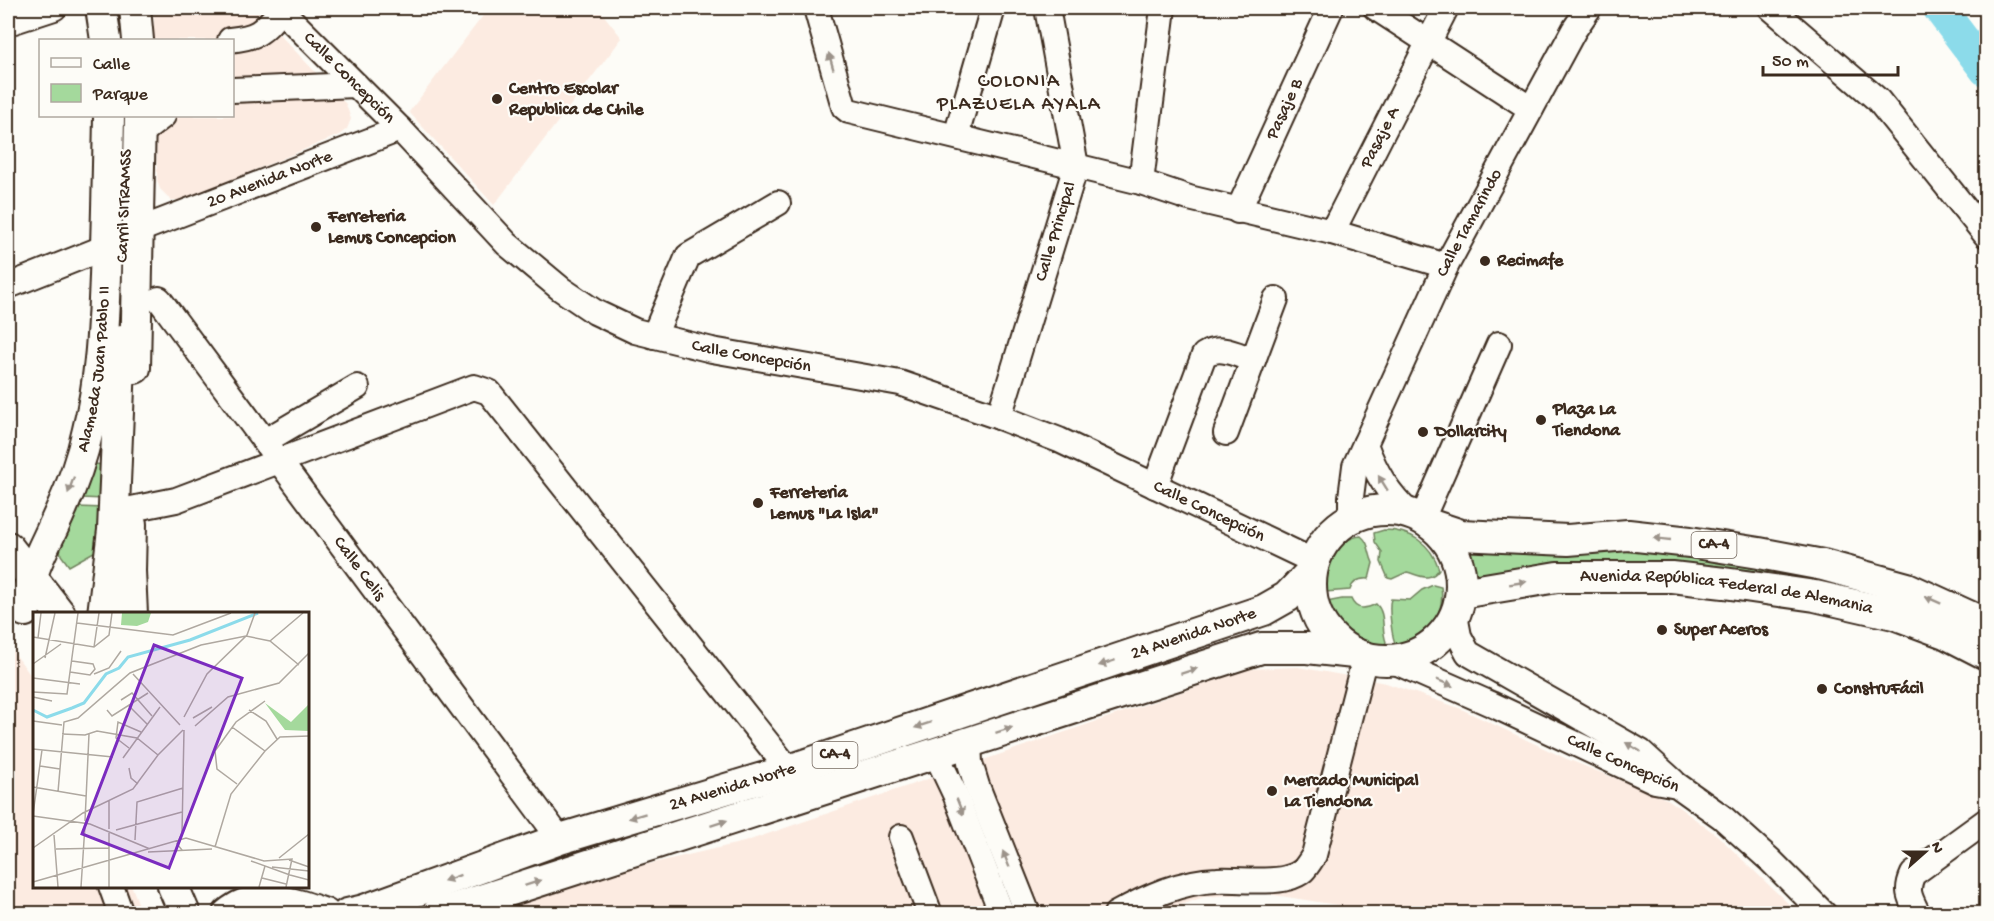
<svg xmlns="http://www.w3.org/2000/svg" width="1994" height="921" font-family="'Gochi Hand',sans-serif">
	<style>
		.built { fill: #fcebe1 }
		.green { fill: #a4d99c; stroke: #70825d; stroke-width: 1.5 }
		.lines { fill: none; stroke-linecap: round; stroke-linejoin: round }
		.river { stroke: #8cdbea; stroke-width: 33 }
		.minor-casing { stroke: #3b2a1e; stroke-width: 28 }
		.major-casing { stroke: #3b2a1e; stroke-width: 34 }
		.minor { stroke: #fdfcf7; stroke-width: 24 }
		.major { stroke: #fdfcf7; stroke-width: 30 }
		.oneway { fill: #9c938a }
		.poi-dot { fill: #3b2a1e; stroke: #fdfcf7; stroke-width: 2 }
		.labels { text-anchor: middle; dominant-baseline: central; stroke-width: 4.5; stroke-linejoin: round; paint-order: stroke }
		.shield { fill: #fdfcf7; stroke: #75695f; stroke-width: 1.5 }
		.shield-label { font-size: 16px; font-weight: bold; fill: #3b2a1e }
		.street-label { font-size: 18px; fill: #3b2a1e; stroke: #fdfcf7 }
		.poi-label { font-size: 18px; font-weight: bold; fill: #3b2a1e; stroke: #fdfcf7; text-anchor: start }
		.neighbourhood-label { font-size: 20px; letter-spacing: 1.5px; fill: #3b2a1e; stroke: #fdfcf7 }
		.inset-river { fill: none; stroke: #8cdbea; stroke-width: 3 }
		.inset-road { fill: none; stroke: #afa8a0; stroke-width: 1.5 }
		.view { fill: #7b2cbf; fill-opacity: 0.15; stroke: #7b2cbf; stroke-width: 3 }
		.inset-edge { fill: none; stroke: #3b2a1e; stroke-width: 3 }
	</style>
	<rect width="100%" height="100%" fill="#fdfcf7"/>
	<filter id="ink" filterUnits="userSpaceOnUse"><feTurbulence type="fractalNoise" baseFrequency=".0167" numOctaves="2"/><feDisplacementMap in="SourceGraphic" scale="12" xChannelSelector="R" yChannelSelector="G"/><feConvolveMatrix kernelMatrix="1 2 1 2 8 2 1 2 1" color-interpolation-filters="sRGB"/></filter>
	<g filter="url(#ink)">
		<!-- built -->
		<g class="built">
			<polygon points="154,8 254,8 346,104 351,119 347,129 339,135 183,200 171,200 160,189 157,180 156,116 232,116 232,40 154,40"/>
			<polygon points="489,8 598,8 622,38 494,205 409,112"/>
			<polygon points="8,644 34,680 34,886 132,887 142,913 8,913"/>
			<polygon points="1298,667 1386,683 1459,708 1567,759 1669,800 1718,836 1798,913 1367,914 1337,905 1261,893 1204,897 1155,914 490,914 610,873 744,842 1249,669"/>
		</g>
		<!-- green -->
		<g class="green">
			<polygon points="94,464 106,465 104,499 82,498"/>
			<polygon points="78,507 104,508 101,548 69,566 61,555 60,549"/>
			<path d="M1384,530C1410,530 1431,543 1439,569C1430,583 1419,575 1407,572L1392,579L1388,578L1381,562L1382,552L1375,542L1374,533Z"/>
			<path d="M1361,536C1370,543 1368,553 1373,563L1369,579C1360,578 1353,581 1350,590L1325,592C1324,571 1336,538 1361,536Z"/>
			<polygon points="1614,545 1747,556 1925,606 1476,578 1470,555 1473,549"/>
			<path d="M1433,585L1441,587C1446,616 1424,640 1396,645C1392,639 1388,607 1391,599L1410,600L1422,590Z"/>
			<path d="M1342,599H1351C1356,611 1366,609 1376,604C1386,613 1381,629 1386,642L1384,646C1357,651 1332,626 1326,602Z"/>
		</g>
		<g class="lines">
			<!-- river -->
			<polyline class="river" points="1939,8 1986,70"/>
			<!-- minor casing -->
			<g class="minor-casing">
				<g id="minor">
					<path id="s1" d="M279,8L400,129L507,244L561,289L595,312L635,331L712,350L900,383L999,417L1059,440L1315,562"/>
					<polyline points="816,8 844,107 849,111 1141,182 1189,198 1332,232 1446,266"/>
					<polyline points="1376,8 1531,109"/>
					<polyline points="1771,8 1878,100 1986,235"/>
					<polyline points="8,23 54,8"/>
					<path d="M230,40C259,37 262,32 281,10"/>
					<polyline points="232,90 356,85"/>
					<polyline points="141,133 163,116"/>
					<polyline points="956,136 993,8"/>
					<polyline points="1141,182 1163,8"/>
					<path id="s2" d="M1238,211L1331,8"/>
					<path id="s3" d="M139,230L400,129"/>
					<path id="s4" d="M1332,232L1446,8"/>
					<polyline points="8,286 106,247"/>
					<path id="s5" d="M159,299L560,839"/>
					<polyline points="654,336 688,256 778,203"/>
					<path id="s6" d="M999,417L1076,166L1047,8"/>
					<polyline points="1226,433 1276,299"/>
					<polyline points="265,441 357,387"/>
					<path d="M1365,444C1376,474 1388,493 1411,515"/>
					<path d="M1155,486L1204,355C1220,344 1237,355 1253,360"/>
					<polyline points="131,509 176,500 474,387 489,392 789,770"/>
					<path id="s7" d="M1351,519V497L1355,466L1446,266L1574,30L1589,8"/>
					<polyline points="1422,519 1499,344"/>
					<polyline points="1455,615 1459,636 1468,653 1641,752 1673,781"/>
					<polyline points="1391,660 1491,704 1655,781 1677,785 1722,817 1770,860 1824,914"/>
					<polyline points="969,741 970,763 977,786 1028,914"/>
					<polyline points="936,754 955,794 1002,914"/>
					<polyline points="901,837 930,914"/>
					<polyline points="111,886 121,914"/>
					<path d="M1116,914C1147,897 1181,881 1217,880C1235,879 1271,883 1287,878C1303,874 1306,868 1314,855L1365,657"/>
					<path d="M1918,914C1910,898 1905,891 1913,874L1986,821"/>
				</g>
			</g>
			<!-- major casing -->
			<g class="major-casing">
				<g id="major">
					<polyline points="101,8 106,40"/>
					<polyline points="135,8 138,40"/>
					<polyline points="135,368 140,116"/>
					<circle cx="1386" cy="585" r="75"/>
					<polyline points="131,524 130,571 132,614"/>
					<polyline points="1431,525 1461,535 1568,540 1628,535 1690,542 1759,553 1823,565 1907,588 1986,624"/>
					<polyline points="8,547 60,614"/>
					<path id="s8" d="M1461,593L1557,577H1672L1724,583L1815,596L1894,614L1945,633L1986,654"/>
					<path id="s9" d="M25,611C28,571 45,547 60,512C72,486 82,458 88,430C101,379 103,328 105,276C107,222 108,169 109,116"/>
					<polyline points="103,614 113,530 121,341"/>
					<polyline points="173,886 185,914"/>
					<path d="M228,914C258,889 293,903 325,914"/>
					<path id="s10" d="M347,914L364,910L560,839L789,770L1264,610L1287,597L1311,572"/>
					<polyline points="437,914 1261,648 1307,648 1354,653"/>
				</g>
			</g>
			<!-- minor -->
			<use href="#minor" class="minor"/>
			<!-- major -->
			<use href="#major" class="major"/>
		</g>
		<!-- one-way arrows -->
		<defs><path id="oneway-solid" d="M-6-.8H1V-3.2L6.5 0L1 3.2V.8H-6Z" transform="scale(1.5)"/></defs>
		<g class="oneway">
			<use href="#oneway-solid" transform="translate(831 61) rotate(-106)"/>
			<use href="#oneway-solid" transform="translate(1383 483) rotate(-122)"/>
			<use href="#oneway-solid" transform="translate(71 485) rotate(110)"/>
			<use href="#oneway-solid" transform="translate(1662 539) rotate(-174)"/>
			<use href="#oneway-solid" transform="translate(1518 583) rotate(-9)"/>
			<use href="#oneway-solid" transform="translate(1933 600) rotate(-156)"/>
			<use href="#oneway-solid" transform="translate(1107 663) rotate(162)"/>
			<use href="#oneway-solid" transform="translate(1189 671) rotate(-18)"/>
			<use href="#oneway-solid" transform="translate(1445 683) rotate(23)"/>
			<use href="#oneway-solid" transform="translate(923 725) rotate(161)"/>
			<use href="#oneway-solid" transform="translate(1004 730) rotate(-18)"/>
			<use href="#oneway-solid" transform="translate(1633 747) rotate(-149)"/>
			<use href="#oneway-solid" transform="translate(960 807) rotate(68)"/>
			<use href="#oneway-solid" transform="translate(637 816) rotate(163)"/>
			<use href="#oneway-solid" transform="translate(719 823) rotate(-18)"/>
			<use href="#oneway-solid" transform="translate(1006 859) rotate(-112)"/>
			<use href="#oneway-solid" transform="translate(452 878) rotate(160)"/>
			<use href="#oneway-solid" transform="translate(533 883) rotate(-18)"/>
		</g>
	</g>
	<!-- markers -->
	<g class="poi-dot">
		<circle cx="497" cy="99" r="6"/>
		<circle cx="316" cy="227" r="6"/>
		<circle cx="1485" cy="261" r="6"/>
		<circle cx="1541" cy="420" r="6"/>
		<circle cx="1423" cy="432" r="6"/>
		<circle cx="758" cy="503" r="6"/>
		<circle cx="1662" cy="630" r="6"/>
		<circle cx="1822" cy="689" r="6"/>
		<circle cx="1272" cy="791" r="6"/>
	</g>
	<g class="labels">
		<!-- shield labels -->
		<g class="shield">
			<rect x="1691.5" y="532" width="45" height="26" rx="4.5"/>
			<rect x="812.5" y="742" width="45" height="26" rx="4.5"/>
		</g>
		<g class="shield-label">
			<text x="1714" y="545">CA-4</text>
			<text x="835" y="755">CA-4</text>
		</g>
		<!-- street labels -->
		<g class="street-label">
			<text stroke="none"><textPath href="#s1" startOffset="99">Calle Concepción</textPath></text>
			<text stroke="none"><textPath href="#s2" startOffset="112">Pasaje B</textPath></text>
			<text stroke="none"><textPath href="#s4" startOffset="106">Pasaje A</textPath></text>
			<text stroke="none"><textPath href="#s3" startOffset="140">20 Avenida Norte</textPath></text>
			<text transform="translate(125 206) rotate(-88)">Carril SITRAMSS</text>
			<text stroke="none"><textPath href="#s7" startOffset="322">Calle Tamarindo</textPath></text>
			<text stroke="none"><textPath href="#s6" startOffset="194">Calle Principal</textPath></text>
			<text stroke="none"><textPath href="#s1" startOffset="603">Calle Concepción</textPath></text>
			<text stroke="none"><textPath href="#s9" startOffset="254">Alameda Juan Pablo II</textPath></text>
			<text stroke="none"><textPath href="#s1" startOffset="1089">Calle Concepción</textPath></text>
			<text stroke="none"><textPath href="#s5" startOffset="336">Calle Celis</textPath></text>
			<text stroke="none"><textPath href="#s8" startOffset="268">Avenida República Federal de Alemania</textPath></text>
			<text stroke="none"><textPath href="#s10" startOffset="892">24 Avenida Norte</textPath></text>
			<text transform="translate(1623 764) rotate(24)">Calle Concepción</text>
			<text stroke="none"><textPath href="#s10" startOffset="406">24 Avenida Norte</textPath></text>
		</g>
		<!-- poi labels -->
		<g class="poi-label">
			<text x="509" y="89">Centro Escolar<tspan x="509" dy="21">Republica de Chile</tspan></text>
			<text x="328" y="217">Ferreteria<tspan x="328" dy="21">Lemus Concepcion</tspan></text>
			<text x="1497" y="261">Recimafe</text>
			<text x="1553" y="410">Plaza La<tspan x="1553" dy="21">Tiendona</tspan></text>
			<text x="1435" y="432">Dollarcity</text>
			<text x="770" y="493">Ferreteria<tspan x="770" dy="21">Lemus "La Isla"</tspan></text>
			<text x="1674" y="630">Super Aceros</text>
			<text x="1834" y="689">ConstruFácil</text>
			<text x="1284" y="781">Mercado Municipal<tspan x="1284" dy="21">La Tiendona</tspan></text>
		</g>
		<!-- neighbourhood labels -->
		<g class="neighbourhood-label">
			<text x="1019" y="82">COLONIA<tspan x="1019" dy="23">PLAZUELA AYALA</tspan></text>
		</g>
	</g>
	<!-- overview -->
	<g transform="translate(33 612)">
		<rect width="276" height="276" fill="#fdfcf7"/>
		<path d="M89,1H118L115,10L104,14L88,13ZM232,91L258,110L276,92V119L252,118Z" fill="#a4d99c"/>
		<path class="inset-river" d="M0,98L14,105L39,96L51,91L73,62L86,56L95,45L157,28L225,1"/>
		<path class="inset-road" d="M44,11L140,23L198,1M0,25L61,35L76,23L79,1M5,26L8,1M237,29L270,1M61,35L66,1M12,46L22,1M0,52L28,32M37,60L57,63L62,57L60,52L39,49M61,62L76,56L88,39M100,62L147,113M0,66L47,72M0,80L34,82L45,1M0,85L19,89M88,88L99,81L119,104M96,94L114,112M74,98L79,104L115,81M216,98L233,109L244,127M151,105L174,62L214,23L222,1M160,106L179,95M0,109L29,113M162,114L195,85L246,71L276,41M199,115L232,139M29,122L52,123L64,119L104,126L125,143M96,136L83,126L85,110L108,120M0,137L80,145M90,146L127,95M7,154L27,157M96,156L98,166L105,172M204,172L184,157L182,139L203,110L232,89M0,175L53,184M25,180L31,110L45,106L97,61L168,33L213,24L237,29L266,53M76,189V217M0,202L9,138M0,204L57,212L117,237M52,209L56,122M83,218L149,200M76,221V275M21,223L25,275M102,228L104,190L150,176M182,235L198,182L232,139L247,125L276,124M0,236L50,201L100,177L125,143L150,118M23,237L76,236M149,238L144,232L149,221L151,118M115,240L179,237M246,246L276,222M256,248L276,255M218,249L257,263M239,255L276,259M257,263L276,268M229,266L253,272M0,270L153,226L231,249L259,247L253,275M48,275L52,213M226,275L232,254"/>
		<path class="view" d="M121,33L209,66L136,256L49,222Z"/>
		<rect width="276" height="276" class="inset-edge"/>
	</g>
	<!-- margin -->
	<rect width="1994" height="921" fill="none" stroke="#fdfcf7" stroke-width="30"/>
	<rect x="15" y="15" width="1964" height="891" fill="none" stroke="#3b2a1e" stroke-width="2" filter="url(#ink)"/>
	<!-- legend -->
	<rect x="39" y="39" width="195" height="78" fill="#fdfcf7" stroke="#afa8a0" stroke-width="1.5"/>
	<rect x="51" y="58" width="30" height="9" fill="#fdfcf7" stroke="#afa8a0" stroke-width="1.5"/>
	<text x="93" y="69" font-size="18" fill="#3b2a1e">Calle</text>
	<rect x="51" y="84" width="30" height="18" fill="#a4d99c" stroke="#afa8a0" stroke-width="1.5"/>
	<text x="93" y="99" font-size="18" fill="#3b2a1e">Parque</text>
	<!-- north arrow -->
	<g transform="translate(1925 852) rotate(69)" stroke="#fdfcf7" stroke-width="4.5" paint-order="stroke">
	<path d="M0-4.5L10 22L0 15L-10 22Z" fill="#3b2a1e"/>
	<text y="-9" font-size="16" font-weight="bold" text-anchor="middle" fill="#3b2a1e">N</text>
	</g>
	<!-- scale -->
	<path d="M1763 66v9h135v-9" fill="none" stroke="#3b2a1e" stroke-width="3"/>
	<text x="1772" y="66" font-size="18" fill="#3b2a1e" stroke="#fdfcf7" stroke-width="4.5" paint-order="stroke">50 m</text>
</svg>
